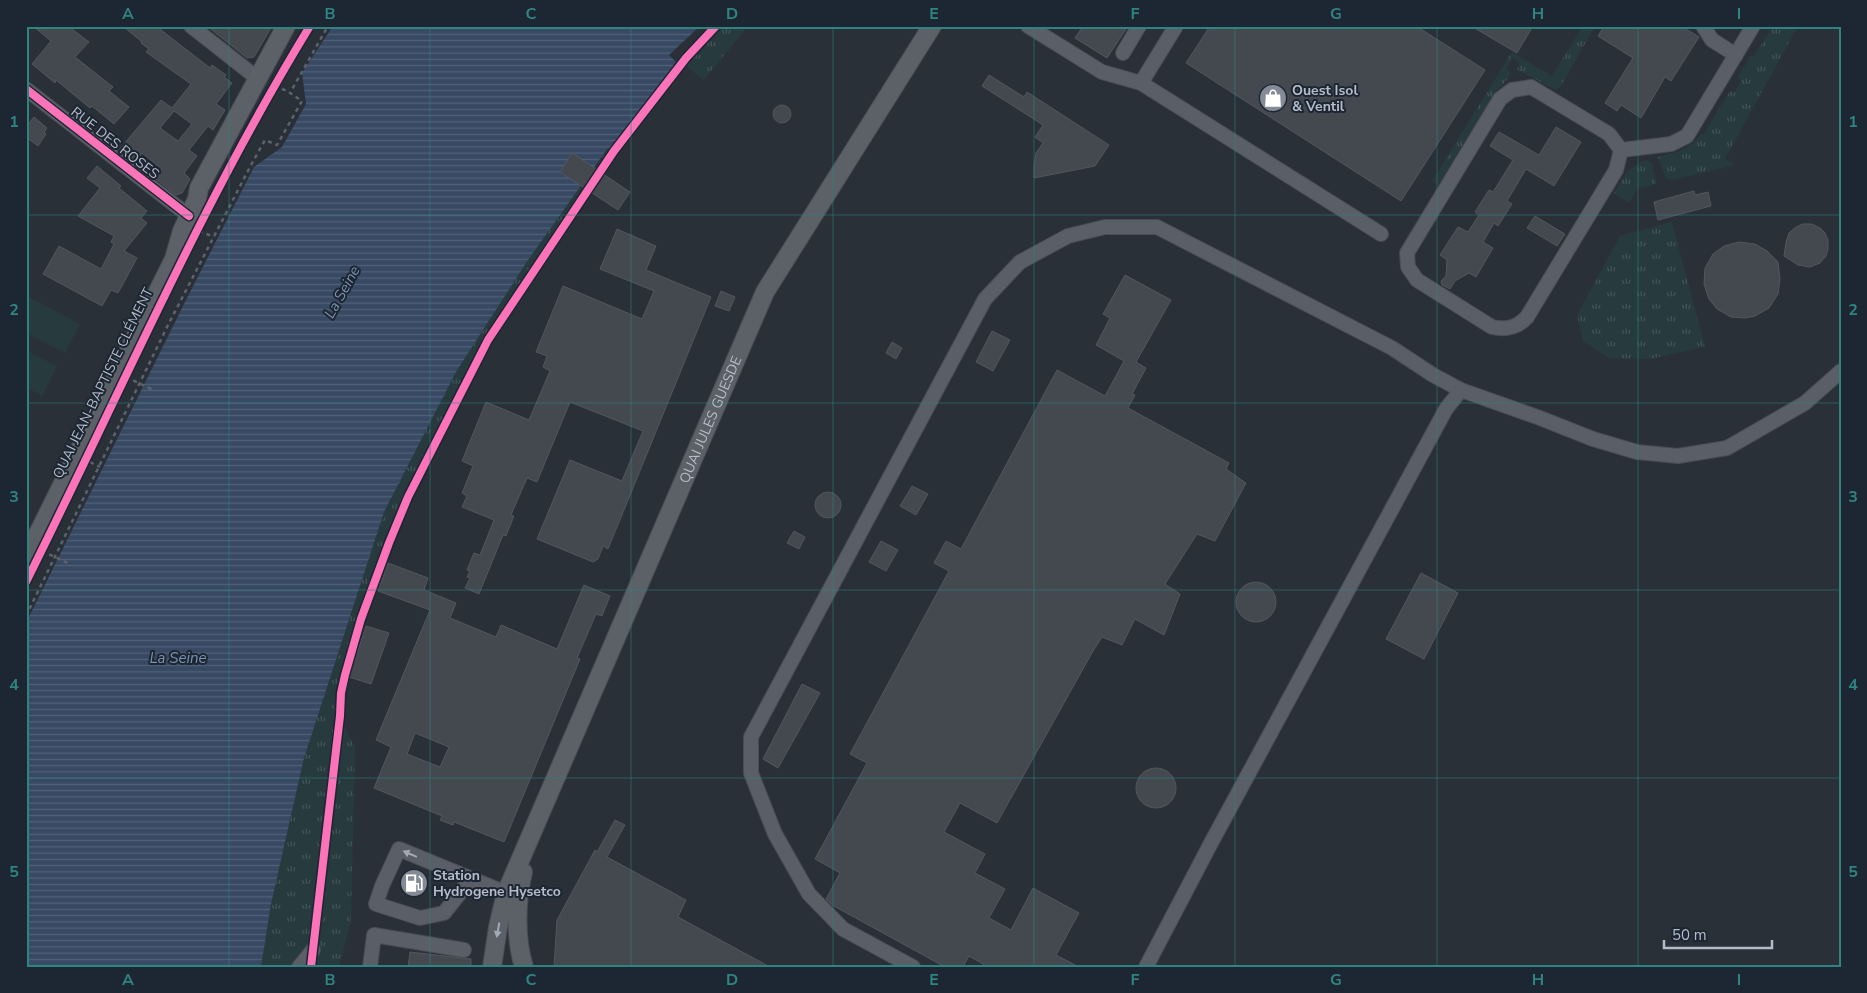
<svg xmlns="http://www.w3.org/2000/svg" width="1867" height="993" font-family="'Nunito Sans',sans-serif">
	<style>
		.grass { fill: url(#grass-tufts) }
		.park { fill: #273a3e }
		.water { fill: url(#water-rules) }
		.building { fill: #444950; stroke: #52575f; fill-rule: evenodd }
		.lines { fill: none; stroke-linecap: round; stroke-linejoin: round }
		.minor-casing { stroke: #484c53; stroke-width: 16 }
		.major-casing { stroke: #484c55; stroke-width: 20 }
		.path { stroke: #5d636a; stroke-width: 2.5; stroke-dasharray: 4 4; stroke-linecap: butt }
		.minor { stroke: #5a5e66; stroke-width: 14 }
		.major { stroke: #5c6168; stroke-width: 18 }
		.path-bridge { stroke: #5d636a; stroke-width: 2.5; stroke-dasharray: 4 4; stroke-linecap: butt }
		.cycleway-casing { stroke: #1d2633; stroke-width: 11 }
		.cycleway { stroke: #fb73b8; stroke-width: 8 }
		.oneway { fill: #a2a9b5 }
		.oneway2 { fill: #a2aab6 }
		.grid { fill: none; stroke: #308480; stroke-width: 1; stroke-opacity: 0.55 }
		.labels { text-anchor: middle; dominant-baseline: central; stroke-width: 4; stroke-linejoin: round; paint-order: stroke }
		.poi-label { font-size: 14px; font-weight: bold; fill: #b4bcc9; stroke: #1d2633; text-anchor: start }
		.street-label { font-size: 14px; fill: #b4bcc9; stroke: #1d2633 }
		.water-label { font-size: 15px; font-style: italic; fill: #7c92b1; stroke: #1d2633 }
		.neatline { fill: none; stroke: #308480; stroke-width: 2 }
		.grid-label { font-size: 16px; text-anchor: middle; font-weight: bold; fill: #308480 }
	</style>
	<defs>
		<pattern id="grass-tufts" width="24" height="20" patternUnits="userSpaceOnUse" patternTransform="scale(1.25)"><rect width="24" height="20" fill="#273a3e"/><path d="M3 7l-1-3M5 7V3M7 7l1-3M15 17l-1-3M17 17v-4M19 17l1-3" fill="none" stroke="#445559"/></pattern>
		<pattern id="water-rules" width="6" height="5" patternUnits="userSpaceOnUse" patternTransform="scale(1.25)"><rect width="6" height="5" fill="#384963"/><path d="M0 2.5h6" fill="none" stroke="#526178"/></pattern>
	</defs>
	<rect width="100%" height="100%" fill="#2a3038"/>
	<!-- grass -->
	<g class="grass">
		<polygon points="723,26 748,26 704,80 685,65"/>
		<path d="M1583,26H1595L1561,86L1556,90L1518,70L1517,69L1520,63L1513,58L1506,69L1511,72C1508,82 1498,87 1493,95L1438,185L1432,181L1512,52L1552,76Z"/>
		<path d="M1773,26H1798L1725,159L1735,165L1672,180L1666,178L1658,157C1676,153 1690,149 1701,134L1703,135L1730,91L1734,93L1741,81L1737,78L1751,56H1754Z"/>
		<polygon points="613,148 485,338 397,511 373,579 342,673 338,692 309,948 291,967 261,967 271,904 304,758 384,512 456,372 528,260 607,149"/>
		<path d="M1647,160L1652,164L1656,183L1654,185L1638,188L1629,203L1614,193C1624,177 1628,166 1647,160Z"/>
		<polygon points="1672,222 1705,347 1649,359 1609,358 1583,341 1577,315 1620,236"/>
		<polygon points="340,716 355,748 351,921 339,967 311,967"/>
	</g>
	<!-- park -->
	<g class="park">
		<polygon points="29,297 80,324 65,353 26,333 26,302"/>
		<polygon points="26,350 57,366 42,396 26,387"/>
	</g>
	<!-- water -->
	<polygon class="water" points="333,26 700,26 669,55 679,65 613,148 607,149 528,260 456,372 384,512 304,758 271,904 261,967 26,967 26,623 185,302 254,167 282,147 306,104 302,73"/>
	<!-- building -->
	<g class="building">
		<polygon points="33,26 68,26 89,42 75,57 113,87 109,91 129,107 114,124 92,106 90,108 56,80 55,83 32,64 51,41"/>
		<path d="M123,26H156L210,68L212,65L226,75L224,77L232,83L216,104L225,110L213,130L208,126L189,150L197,156L184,173L190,179L182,193L176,195L155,178L162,169L142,153L135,163L119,150L161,100L172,108L191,84L146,52L149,49L141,43L142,42ZM174,111L192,124L178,141L160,128Z"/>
		<polygon points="207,26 272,26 254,57 247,58"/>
		<polygon points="1083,26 1128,26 1107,58 1075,38"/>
		<polygon points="1210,26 1416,26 1485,70 1401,201 1186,63"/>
		<polygon points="1471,26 1533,26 1517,53"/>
		<polygon points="1604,26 1681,26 1699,37 1671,81 1665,77 1641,118 1621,105 1617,111 1605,103 1633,58 1598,36"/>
		<polygon points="989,75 1024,97 1027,92 1109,145 1095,166 1034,178 1034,165 1036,153 1043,143 1035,137 1043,125 982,86"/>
		<circle cx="782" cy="114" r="9"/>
		<polygon points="34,117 47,128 44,132 46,134 38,146 26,137 26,127"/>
		<polygon points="1556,127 1581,142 1554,186 1526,169 1507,201 1512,204 1498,226 1494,223 1483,242 1493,248 1476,277 1469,273 1455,281 1450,289 1442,285 1441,281 1446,276 1447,260 1440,255 1458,227 1468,232 1479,215 1475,212 1489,190 1493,192 1513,160 1490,146 1499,132 1539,155"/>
		<polygon points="572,153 630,192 618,210 560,172"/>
		<polygon points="97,166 121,186 119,188 147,211 141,218 147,223 124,251 137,258 118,293 111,290 102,306 43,274 59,246 101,269 114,244 111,242 114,236 78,216 100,188 87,178"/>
		<polygon points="1694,191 1695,195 1708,192 1711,206 1658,220 1654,202"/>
		<polygon points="1535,216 1565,234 1557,246 1527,228"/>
		<polygon points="1803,224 1812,224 1820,228 1825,233 1828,240 1828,249 1826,256 1820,263 1810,267 1798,265 1784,256 1786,242 1789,233 1796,227"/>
		<polygon points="617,229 656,246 646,270 711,297 608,549 603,546 598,559 593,562 537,539 570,460 622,481 643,431 570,402 537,482 527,478 511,515 514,516 506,536 503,535 479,594 465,588 470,578 467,577 470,571 467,570 474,553 480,555 494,520 462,507 467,496 462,493 473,466 462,461 486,402 529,420 550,371 543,367 547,356 536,352 563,286 642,319 654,291 600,269"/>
		<polygon points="1739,242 1755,244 1767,251 1778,262 1780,279 1778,294 1769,308 1755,316 1745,318 1731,317 1717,309 1709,299 1704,284 1705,268 1713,254 1724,246"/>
		<polygon points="1125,275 1171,300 1136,362 1146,368 1132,394 1135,395 1128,408 1229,463 1226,469 1246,483 1215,541 1197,534 1165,584 1180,594 1164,635 1135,619 1122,645 1102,637 1093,651 997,823 960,803 944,832 985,854 975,873 1005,889 989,918 1011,930 1033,888 1079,913 1056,955 1079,967 988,967 969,956 963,967 945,967 832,905 826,899 840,873 815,859 867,763 850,754 949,571 934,563 946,541 961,549 1057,370 1105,396 1124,361 1096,345 1110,318 1103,314"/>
		<polygon points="721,291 735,297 729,311 715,306"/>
		<polygon points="992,331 1010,340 993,371 976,362"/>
		<polygon points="892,342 902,348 896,359 886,353"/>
		<polygon points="912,486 928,494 916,515 900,506"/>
		<circle cx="828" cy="505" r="13"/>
		<polygon points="794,531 805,537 799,549 787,543"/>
		<polygon points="881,541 898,550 886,571 869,562"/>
		<path d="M388,563L428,578L424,590L456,603L450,618L496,637L501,625L557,649L584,585L610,596L602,616L596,614L577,658L580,659L504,842L454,822L453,825L440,820L442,816L374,788L391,747L376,740L430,610L378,591ZM415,733L449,747L440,767L407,754Z"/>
		<polygon points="1421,573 1458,593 1424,659 1386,639"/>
		<circle cx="1256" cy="602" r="20"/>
		<polygon points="366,626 389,633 371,684 349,677"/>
		<polygon points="802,684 820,693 778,768 763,759"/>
		<circle cx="1156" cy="788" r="20"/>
		<polygon points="615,820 625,825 607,857 686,900 678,917 770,967 554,967 557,920 595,850 597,852"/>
		<polygon points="410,952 471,959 471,967 408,967"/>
	</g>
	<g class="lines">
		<!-- minor casing -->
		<g class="minor-casing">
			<g id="minor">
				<polyline points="191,26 257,78"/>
				<polyline points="1028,26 1102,72 1141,83 1381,234"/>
				<polyline points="1703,26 1712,40 1736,55"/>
				<polyline points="1123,53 1139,26"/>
				<polyline points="1141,83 1176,26"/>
				<polyline points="26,89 189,216"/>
				<path d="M1621,150L1609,134L1531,87L1512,90L1500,99L1407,253L1408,267L1417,280L1492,327C1506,330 1517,328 1527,317L1616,170L1621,150L1671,144L1687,136L1753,26"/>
				<polyline points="471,879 444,913 420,918 376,904 382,886 399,849 506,893"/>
				<polyline points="299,967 313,950"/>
				<polyline points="370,967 374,935 464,950"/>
				<polyline points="913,967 843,929 809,894 775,834 751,773 751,737 985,299 1020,262 1068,236 1105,227 1157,227 1392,348 1433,375 1461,390 1540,418 1593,439 1637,452 1678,456 1727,448 1805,403 1841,371"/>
				<polyline points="1146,967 1211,843 1446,409 1461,390"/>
			</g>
		</g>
		<!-- major casing -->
		<g class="major-casing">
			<g id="major">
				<polyline points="26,558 174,259 182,231 197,199 199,188 286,26"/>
				<path d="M523,872C516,900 515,939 524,967"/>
				<path id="s1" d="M492,967L498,927L506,893L765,292L932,26"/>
			</g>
		</g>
		<!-- path -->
		<g class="path">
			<polyline points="275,85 290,93"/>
			<polyline points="199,231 214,237"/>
			<polyline points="90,462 100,467"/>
			<polyline points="26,616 168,325 251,165 265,140 277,145 302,101 290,93 328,26"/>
		</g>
		<!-- minor -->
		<use href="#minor" class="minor"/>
		<!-- major -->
		<use href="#major" class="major"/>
		<!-- path-bridge -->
		<g class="path-bridge">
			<polyline points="126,377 151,389 149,393"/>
			<polyline points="42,551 70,564 69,566"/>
		</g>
		<!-- cycleway casing -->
		<g class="cycleway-casing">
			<g id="cycleway">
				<polyline points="26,89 189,216"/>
				<path d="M26,582C119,396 201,204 310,26"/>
				<polyline points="311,967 340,716 341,693 345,675 361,619 389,543 408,497 488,340 614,151 686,58 716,26"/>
			</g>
		</g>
		<!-- cycleway -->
		<use href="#cycleway" class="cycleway"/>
	</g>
	<!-- one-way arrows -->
	<defs><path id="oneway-solid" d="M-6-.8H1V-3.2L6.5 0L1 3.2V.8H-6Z" transform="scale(1.25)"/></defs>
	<use class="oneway" href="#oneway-solid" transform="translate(410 854) rotate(-157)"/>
	<use class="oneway2" href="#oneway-solid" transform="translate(498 930) rotate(100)"/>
	<!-- grid -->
	<path class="grid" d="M229,26V967M430,26V967M631,26V967M833,26V967M1034,26V967M1235,26V967M1437,26V967M1638,26V967M26,215H1841M26,403H1841M26,590H1841M26,778H1841"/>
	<!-- icons -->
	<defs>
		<g id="shop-disc" transform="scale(1.4375)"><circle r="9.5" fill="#848b96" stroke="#1d2633"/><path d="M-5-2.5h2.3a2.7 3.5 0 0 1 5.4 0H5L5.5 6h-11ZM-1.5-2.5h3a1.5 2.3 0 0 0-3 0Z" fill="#fff"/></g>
		<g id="fuel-disc" transform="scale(1.4375)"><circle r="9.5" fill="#848b96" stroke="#1d2633"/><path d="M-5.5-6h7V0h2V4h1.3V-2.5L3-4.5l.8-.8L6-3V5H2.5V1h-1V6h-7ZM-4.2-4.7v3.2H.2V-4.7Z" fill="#fff"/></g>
	</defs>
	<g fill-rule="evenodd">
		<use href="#shop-disc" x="1273" y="98"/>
		<use href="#fuel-disc" x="414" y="883"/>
	</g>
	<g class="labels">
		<!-- poi labels -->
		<g class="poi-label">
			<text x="1292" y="90">Ouest Isol<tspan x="1292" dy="16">&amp; Ventil</tspan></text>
			<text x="433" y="875">Station<tspan x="433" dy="16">Hydrogene Hysetco</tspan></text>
		</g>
		<!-- street labels -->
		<g class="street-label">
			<text transform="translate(115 143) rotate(38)">RUE DES ROSES</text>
			<text transform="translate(103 383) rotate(-64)">QUAI JEAN-BAPTISTE CLÉMENT</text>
			<text stroke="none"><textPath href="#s1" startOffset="591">QUAI JULES GUESDE</textPath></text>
		</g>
		<!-- water labels -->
		<g class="water-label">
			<text transform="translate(342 292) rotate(-61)">La Seine</text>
			<text x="178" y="658">La Seine</text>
		</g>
	</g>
	<!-- border -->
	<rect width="1867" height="993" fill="none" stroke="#1d2633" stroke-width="55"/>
	<!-- scale -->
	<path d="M1664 940v8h108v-8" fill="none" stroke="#b4bcc9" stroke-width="2.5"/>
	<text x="1672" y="940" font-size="15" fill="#b4bcc9" stroke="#1d2633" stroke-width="4" paint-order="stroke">50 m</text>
	<rect x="28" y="28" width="1812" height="938" class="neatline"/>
	<g class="grid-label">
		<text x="128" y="19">A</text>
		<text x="330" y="19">B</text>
		<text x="531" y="19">C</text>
		<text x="732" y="19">D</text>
		<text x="934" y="19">E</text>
		<text x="1135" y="19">F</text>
		<text x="1336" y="19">G</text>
		<text x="1538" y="19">H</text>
		<text x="1739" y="19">I</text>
		<text x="14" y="127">1</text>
		<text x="1853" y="127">1</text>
		<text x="14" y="315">2</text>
		<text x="1853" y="315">2</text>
		<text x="14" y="502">3</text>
		<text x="1853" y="502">3</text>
		<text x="14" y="690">4</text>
		<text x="1853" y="690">4</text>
		<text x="14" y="877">5</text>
		<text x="1853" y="877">5</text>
		<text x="128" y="985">A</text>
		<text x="330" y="985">B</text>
		<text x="531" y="985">C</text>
		<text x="732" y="985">D</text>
		<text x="934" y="985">E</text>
		<text x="1135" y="985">F</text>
		<text x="1336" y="985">G</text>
		<text x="1538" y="985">H</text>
		<text x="1739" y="985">I</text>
	</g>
</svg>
